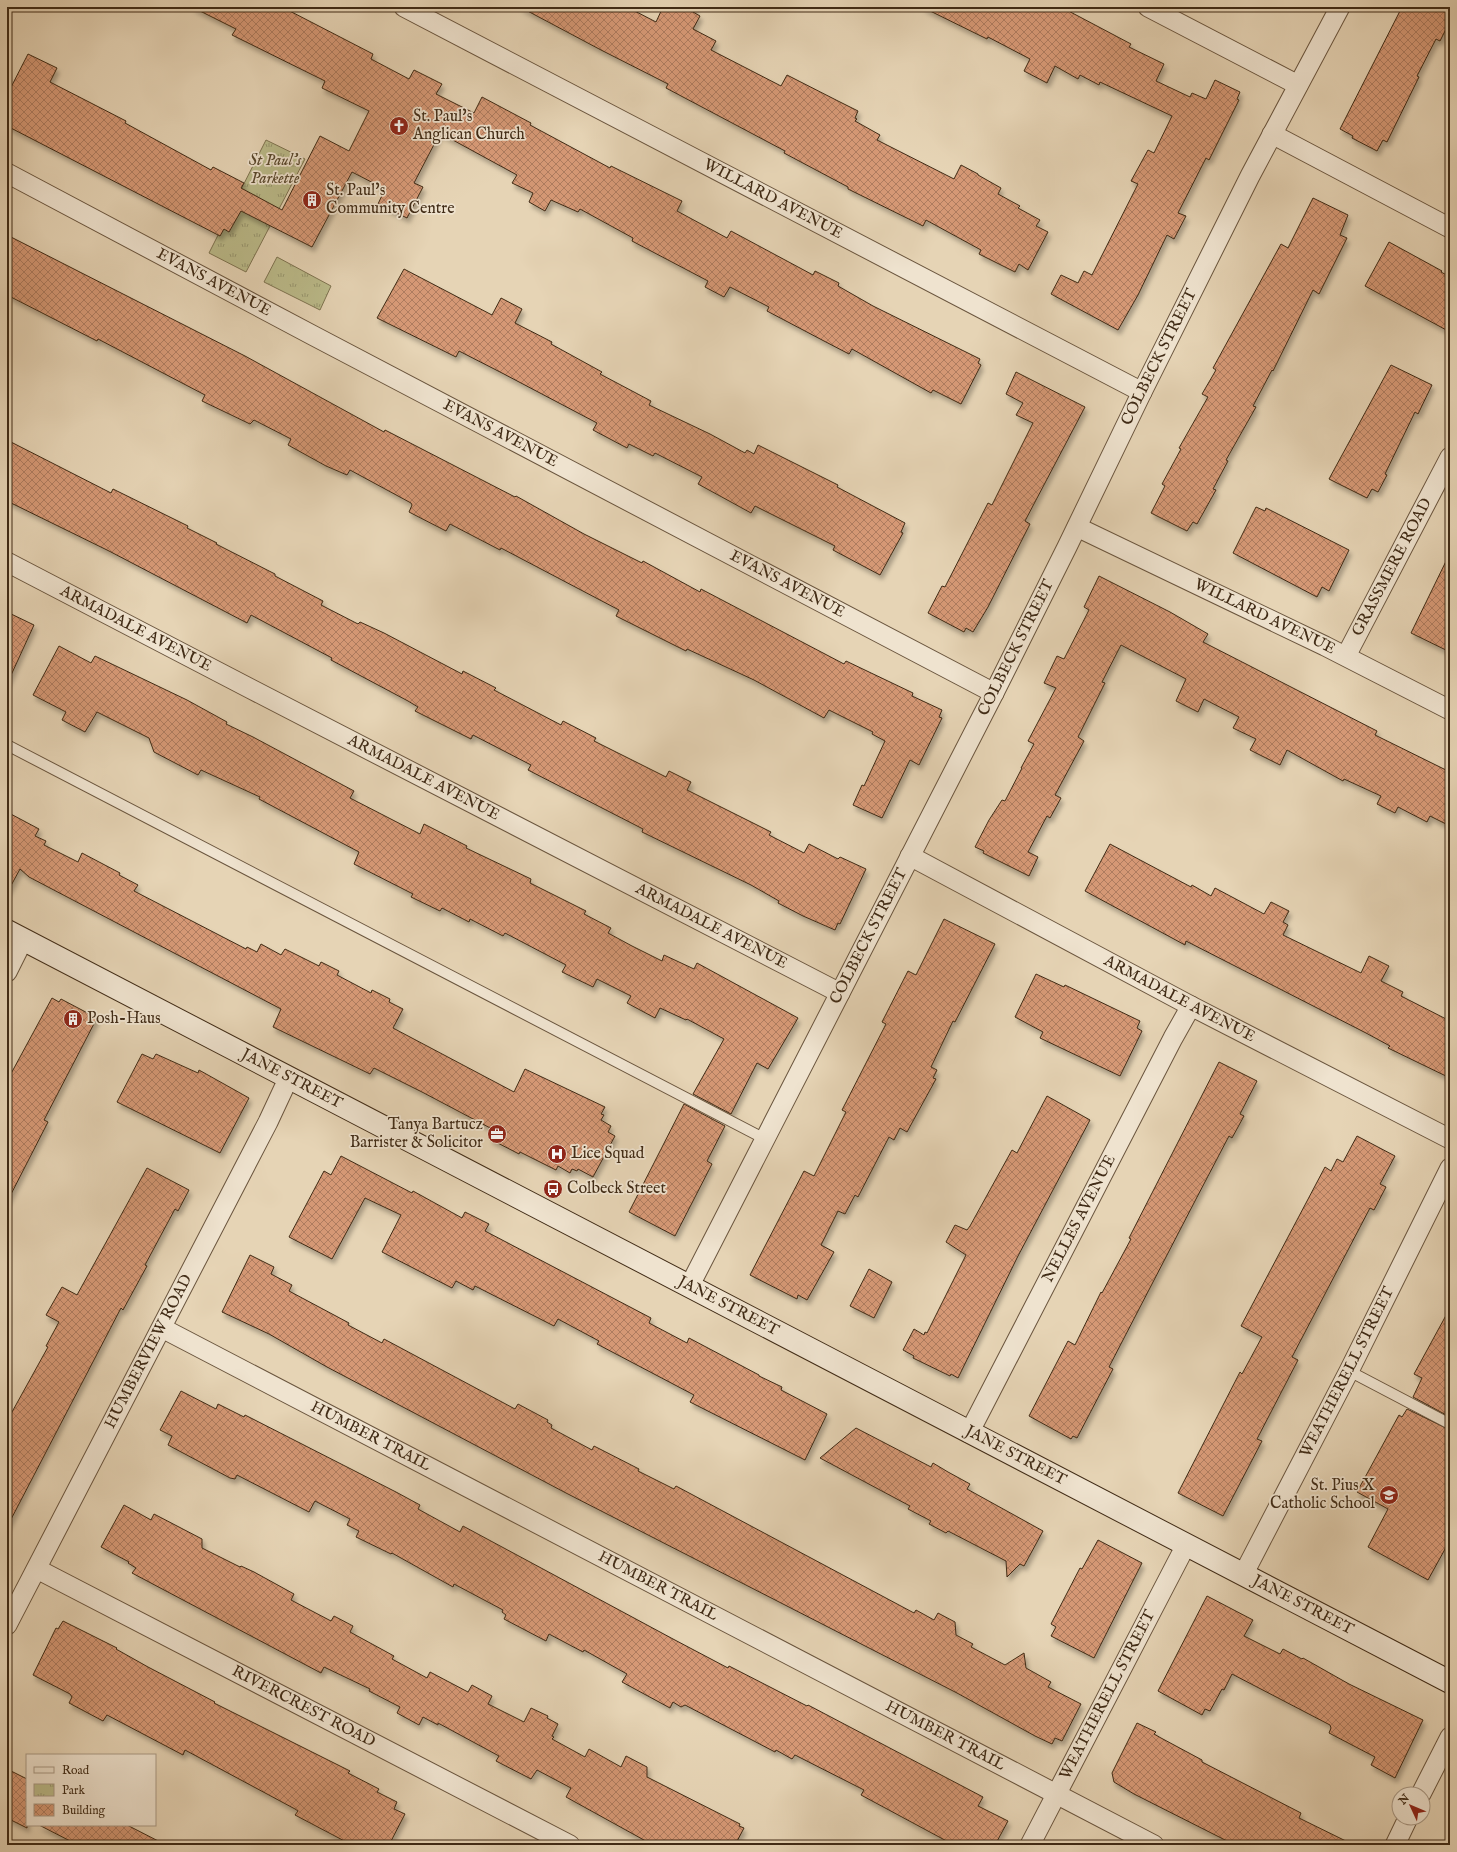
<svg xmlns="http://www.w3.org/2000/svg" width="1457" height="1852" font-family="'IM FELL English',serif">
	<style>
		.park { fill: url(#park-tufts); stroke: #7e7350 }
		.building { fill: url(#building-cross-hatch); stroke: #402b16; filter: url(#shadow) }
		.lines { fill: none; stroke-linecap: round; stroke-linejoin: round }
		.lane-casing { stroke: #6a553e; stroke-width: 12 }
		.street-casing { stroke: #6a553e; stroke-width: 21 }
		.secondary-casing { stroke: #402b16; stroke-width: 24 }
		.lane { stroke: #efe3cf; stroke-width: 10 }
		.street { stroke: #efe3cf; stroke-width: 19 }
		.secondary { stroke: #efe3cf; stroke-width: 22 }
		.labels { text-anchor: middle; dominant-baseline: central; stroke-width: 3.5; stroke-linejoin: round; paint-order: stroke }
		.poi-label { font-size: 16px; fill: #402b16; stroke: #efe3cf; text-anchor: start }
		.park-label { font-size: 16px; font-style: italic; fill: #59482d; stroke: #efe3cf }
		.street-label { font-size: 16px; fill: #402b16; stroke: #efe3cf }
	</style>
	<defs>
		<pattern id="park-tufts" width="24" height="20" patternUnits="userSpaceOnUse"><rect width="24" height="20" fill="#bbbb8a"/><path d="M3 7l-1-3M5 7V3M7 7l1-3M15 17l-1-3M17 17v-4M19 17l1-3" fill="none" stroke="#999870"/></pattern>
		<pattern id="building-cross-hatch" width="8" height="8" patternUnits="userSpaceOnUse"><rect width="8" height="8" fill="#d59874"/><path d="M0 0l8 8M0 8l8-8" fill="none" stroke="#ae7c5e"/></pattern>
		<filter id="shadow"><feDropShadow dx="2.5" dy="4.5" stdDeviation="2" flood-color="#0004"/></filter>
	</defs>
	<rect width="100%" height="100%" fill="#e6d4b5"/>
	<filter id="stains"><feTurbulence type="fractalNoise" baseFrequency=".005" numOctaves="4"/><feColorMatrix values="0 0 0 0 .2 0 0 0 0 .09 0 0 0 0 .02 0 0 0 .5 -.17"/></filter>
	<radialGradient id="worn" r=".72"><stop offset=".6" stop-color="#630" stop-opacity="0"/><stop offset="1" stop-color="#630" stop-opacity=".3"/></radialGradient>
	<!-- park -->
	<g class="park">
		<polygon points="266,140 305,159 246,272 209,253"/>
		<polygon points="277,257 331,286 320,310 264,282"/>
	</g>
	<!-- building -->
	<g class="building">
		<polygon points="192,7 282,7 373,54 371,59 409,79 414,70 442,84 436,94 474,113 482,97 531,123 530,125 610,168 611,166 682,201 677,211 727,238 731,231 813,275 815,271 839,283 838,286 873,306 980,359 978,363 981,365 961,404 933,390 931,393 852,349 849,354 824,341 767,311 769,307 730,287 724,297 705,287 708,281 632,241 633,238 580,209 578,212 551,200 545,211 529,202 533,193 512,183 517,175 440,133 414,183 423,187 407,218 378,204 385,189 352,172 312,247 241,211 229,232 224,229 220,236 7,126 7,95 28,54 57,68 50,82 126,121 125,123 211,170 213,167 244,183 241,188 282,210 320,136 349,151 369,111 322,88 325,81 232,35 236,29"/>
		<polygon points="520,7 627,7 656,22 663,7 696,7 693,12 700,16 693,29 716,41 711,50 781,86 787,75 840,102 858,111 855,118 857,119 855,121 880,135 877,140 954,179 961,165 978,174 978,175 1001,188 998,194 1020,206 1018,208 1040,220 1036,226 1048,232 1028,270 1019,264 1015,272 979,254 981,250 926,220 923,226 848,189 848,187 784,153 785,151 666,88 668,84 601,50"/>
		<polygon points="922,7 1061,7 1131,44 1129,47 1164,64 1156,81 1190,97 1192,93 1206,99 1215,80 1240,92 1237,99 1239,100 1209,160 1206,158 1178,213 1186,216 1174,239 1167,235 1138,295 1118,330 1051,294 1061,275 1078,283 1084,271 1092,275 1138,184 1131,181 1148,150 1154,153 1172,116 1100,82 1099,85 1080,75 1078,79 1055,66 1047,83 1024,71 1030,59 988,37 987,39"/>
		<polygon points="1402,7 1450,7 1450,21 1440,41 1436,39 1417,76 1419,77 1387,142 1383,140 1377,151 1352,138 1353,136 1340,129"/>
		<polygon points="1313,198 1348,215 1340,235 1347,238 1319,294 1313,290 1273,371 1272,370 1253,406 1256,407 1226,460 1228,461 1213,489 1216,490 1197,524 1193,522 1187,531 1151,513 1165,486 1162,484 1181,449 1179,448 1208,397 1202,394 1216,370 1213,368 1281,244 1288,248"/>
		<polygon points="7,235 245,356 384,432 385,430 515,497 516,496 584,534 642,563 643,561 700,592 701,589 844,664 846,661 913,693 912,696 942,710 939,717 942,718 919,765 910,760 882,818 853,805 862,785 864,786 885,741 872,734 873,732 829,710 824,718 754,680 687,649 686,651 616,616 619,610 501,548 500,550 450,524 446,531 409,512 412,505 411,503 350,470 347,475 326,466 288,445 291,439 254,420 250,424 202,401 205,395 98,339 97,341 7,295"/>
		<polygon points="1389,242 1442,271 1441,272 1450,277 1450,332 1365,286"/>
		<polygon points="404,269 492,315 501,298 522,309 515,323 552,342 551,344 602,372 600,374 651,401 649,405 710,434 745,453 747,450 754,454 758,445 838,485 837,487 905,523 901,532 903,533 880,575 833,550 835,546 755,506 751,513 731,502 698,484 702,477 655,453 653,456 629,444 627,448 593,430 597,423 502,373 459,351 456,357 377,318"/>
		<polygon points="1391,365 1432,385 1418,414 1415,412 1385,474 1387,475 1378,492 1372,489 1367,498 1329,479"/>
		<polygon points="1016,372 1085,407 1025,521 1030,524 988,607 973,632 966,628 964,632 928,613 942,586 945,587 988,503 992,505 1033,423 1016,415 1023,403 1006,394"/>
		<polygon points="7,440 111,493 113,489 188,526 187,528 217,543 216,544 275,574 275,576 323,601 321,605 358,624 360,622 384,633 462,674 463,671 496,688 494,690 561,725 563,721 596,738 594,741 666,777 669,771 691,782 687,790 771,832 769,835 804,853 809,844 838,859 840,857 866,869 840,924 838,923 835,930 803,916 778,903 779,901 751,885 642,832 643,829 528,770 531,765 473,735 471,739 415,711 418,707 408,701 331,660 332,658 251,615 247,623 109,551 7,501"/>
		<polygon points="1256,507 1265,511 1266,508 1349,550 1329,591 1322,587 1317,597 1233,553"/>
		<polygon points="1450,553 1450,652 1411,633"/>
		<polygon points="1099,576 1170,612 1208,634 1203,642 1377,731 1375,735 1450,772 1450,826 1430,816 1427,822 1398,807 1395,813 1377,804 1381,796 1344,779 1343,781 1287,750 1280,765 1250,750 1256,739 1233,728 1239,717 1204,699 1198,712 1176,701 1186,679 1121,645 1102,682 1105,683 1078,737 1084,741 1055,795 1061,798 1050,818 1047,816 1028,852 1038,857 1029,876 983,853 984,851 975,847 989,820 1002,800 1005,801 1022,768 1021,768 1034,744 1028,741 1056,688 1044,683 1057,656 1064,659 1089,610 1084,607"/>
		<polygon points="7,612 34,625 7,684"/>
		<polygon points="59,646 91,663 95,656 187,700 227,722 226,724 253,737 354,791 350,798 420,834 424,824 467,846 466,848 531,879 530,883 586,911 584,914 611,928 608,933 632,946 662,961 664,955 694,969 697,963 798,1018 768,1069 757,1063 731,1114 693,1094 724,1039 687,1019 686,1020 660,1008 655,1018 627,1003 631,996 597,979 593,987 562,972 566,965 505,933 503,936 470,919 469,922 442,908 440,911 411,897 413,894 354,864 359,852 259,799 260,797 201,770 198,775 154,752 149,738 97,712 85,732 62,720 66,712 33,695"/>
		<polygon points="7,812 39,829 35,836 46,841 44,845 78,862 82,853 120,873 119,875 138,885 134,891 246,949 247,947 257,952 261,944 281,955 285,949 319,966 321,962 339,971 337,975 371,993 372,990 390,999 389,1002 403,1009 393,1028 514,1092 525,1069 605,1107 601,1114 604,1115 601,1120 611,1126 608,1132 615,1136 593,1177 578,1169 577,1171 572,1169 570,1173 558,1166 556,1170 520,1152 519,1154 490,1139 494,1130 422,1092 374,1068 370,1074 273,1027 281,1009 29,877 20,869 7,893"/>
		<polygon points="1110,844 1191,887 1192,885 1211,896 1215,888 1264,914 1271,902 1289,911 1283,922 1288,925 1283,935 1361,973 1369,956 1389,966 1381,981 1403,992 1401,996 1450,1021 1450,1078 1388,1048 1390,1046 1366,1033 1186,941 1185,945 1085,891"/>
		<polygon points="944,919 995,944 955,1022 953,1021 931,1067 937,1070 933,1078 936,1079 907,1132 900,1128 894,1140 889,1137 858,1197 855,1195 845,1214 838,1211 821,1245 834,1252 807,1300 798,1295 797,1299 750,1275 804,1171 814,1176 846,1112 842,1110 886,1024 882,1022 908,971 916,975"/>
		<polygon points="1036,974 1064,987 1065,985 1140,1021 1137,1028 1142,1031 1120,1076 1040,1038 1043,1032 1015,1017"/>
		<polygon points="52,998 59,1002 61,999 97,1018 44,1120 48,1122 7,1202 7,1081"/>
		<polygon points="142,1054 153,1059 156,1054 198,1073 199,1070 249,1098 220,1153 117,1102"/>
		<polygon points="1219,1062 1257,1081 1240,1114 1244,1116 1232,1138 1229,1136 1195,1201 1109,1367 1113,1369 1077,1438 1073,1436 1071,1439 1029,1416 1068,1341 1075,1345 1101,1292 1102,1293 1131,1239 1129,1238"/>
		<polygon points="1047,1096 1090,1120 1018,1256 958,1378 951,1374 950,1376 913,1358 914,1356 903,1350 914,1329 924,1335 925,1332 927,1333 966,1255 946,1242 955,1225 967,1230 970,1226 1012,1150 1017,1153"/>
		<polygon points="684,1104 725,1126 707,1161 712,1164 675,1236 629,1212"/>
		<polygon points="1357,1136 1395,1156 1380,1184 1386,1187 1374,1210 1370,1208 1292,1357 1298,1360 1257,1439 1262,1441 1223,1516 1178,1493 1240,1372 1242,1374 1262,1337 1241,1326 1325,1167 1331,1171 1337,1159 1343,1162"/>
		<polygon points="341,1156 412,1193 413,1191 462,1218 465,1212 489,1224 485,1231 651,1318 649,1323 687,1343 689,1338 759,1375 759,1376 782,1387 781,1390 827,1414 805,1460 690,1402 694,1395 597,1344 599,1341 558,1319 554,1326 475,1286 473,1290 456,1281 452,1288 382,1252 401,1215 365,1198 332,1259 289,1237 324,1171 331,1175"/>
		<polygon points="147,1168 189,1190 178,1211 175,1209 145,1265 147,1266 123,1310 121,1308 7,1527 7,1421 48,1347 46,1346 59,1322 46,1315 62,1287 77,1295"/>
		<polygon points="250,1255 274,1267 271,1274 292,1285 289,1291 349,1323 348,1325 382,1343 384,1339 515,1409 518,1404 548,1420 547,1422 552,1425 551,1428 592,1450 594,1446 639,1469 638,1471 674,1489 676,1486 914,1613 916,1610 934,1620 938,1613 955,1622 956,1635 973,1644 971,1647 1005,1665 1024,1653 1026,1668 1051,1682 1048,1687 1081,1704 1062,1741 1055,1738 1052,1744 1035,1736 957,1693 566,1493 327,1367 269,1334 222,1312"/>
		<polygon points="869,1269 892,1282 874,1318 850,1306"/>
		<polygon points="1450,1308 1450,1417 1413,1397 1422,1378 1414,1374"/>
		<polygon points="181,1391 216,1409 218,1404 244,1417 245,1415 396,1492 420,1505 418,1509 460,1532 463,1526 673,1639 728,1668 729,1666 807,1706 808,1705 983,1797 978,1806 1008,1821 995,1845 954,1845 861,1795 864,1790 795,1755 792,1759 776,1750 775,1752 685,1705 681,1707 673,1702 670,1708 622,1682 627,1674 584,1650 583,1652 549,1634 546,1641 504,1619 506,1615 502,1612 503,1610 454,1584 453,1587 392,1553 391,1554 356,1537 359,1531 347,1525 350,1519 315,1501 309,1512 237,1475 235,1479 230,1478 168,1445 172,1436 160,1430"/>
		<polygon points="1407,1409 1450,1430 1450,1540 1428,1580 1368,1547 1388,1509 1357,1492 1399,1415 1402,1417"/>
		<polygon points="856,1428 931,1467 933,1463 948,1472 970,1484 967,1489 1043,1531 1024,1566 1020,1564 1007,1577 1006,1561 948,1531 946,1533 929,1524 931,1521 908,1509 910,1506 820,1458"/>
		<polygon points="124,1505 151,1520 154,1514 202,1539 202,1548 240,1567 241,1566 254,1572 294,1594 291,1600 331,1621 334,1616 353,1626 350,1632 394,1656 392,1659 427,1678 430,1672 468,1692 472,1685 492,1696 488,1704 524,1722 531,1708 548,1716 547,1718 558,1724 552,1736 554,1737 552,1739 585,1757 589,1749 621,1767 626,1756 647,1767 647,1777 740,1824 739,1826 744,1828 735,1845 653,1845 566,1797 571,1788 537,1770 531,1779 496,1761 499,1756 438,1723 438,1725 423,1717 419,1725 397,1713 400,1707 369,1691 370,1689 324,1667 321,1673 132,1573 136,1568 128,1563 129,1562 101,1547"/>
		<polygon points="1098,1540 1142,1563 1094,1658 1051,1636 1056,1627 1051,1624 1080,1568 1082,1569"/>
		<polygon points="1207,1596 1253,1620 1244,1636 1280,1654 1283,1649 1302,1659 1303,1658 1349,1684 1423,1720 1395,1778 1371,1765 1375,1757 1329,1733 1331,1728 1330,1725 1232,1674 1224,1690 1222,1689 1210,1711 1205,1709 1202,1715 1158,1691"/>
		<polygon points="63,1621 117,1648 116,1649 148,1667 215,1702 214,1703 350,1771 348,1773 379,1789 377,1792 397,1802 394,1809 405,1814 389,1845 352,1845 295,1815 298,1811 295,1809 185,1750 183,1755 107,1715 103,1721 69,1703 72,1697 70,1694 33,1675 56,1628 58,1629"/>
		<polygon points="1137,1723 1156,1732 1154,1734 1161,1738 1202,1760 1202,1762 1301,1813 1299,1818 1354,1845 1235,1845 1134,1794 1114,1782 1112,1773"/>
		<polygon points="7,1769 27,1779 27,1828 7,1818"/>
		<polygon points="39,1825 127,1825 166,1845 78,1845"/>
	</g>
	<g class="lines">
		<!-- lane casing -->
		<g class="lane-casing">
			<g id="lane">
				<polyline points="7,745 765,1139"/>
				<polyline points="1349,1371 1450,1424"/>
			</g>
		</g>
		<!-- street casing -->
		<g class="street-casing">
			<g id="street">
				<path id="s1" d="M404,7L1142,392"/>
				<polyline points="1148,7 1298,85"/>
				<polyline points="1272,134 1450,228"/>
				<path id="s2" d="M7,173L314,336L994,693"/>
				<path id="s3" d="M1077,527L1325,646L1450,710"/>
				<path id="s4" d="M7,562L251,689L840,993"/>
				<path id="s5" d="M1346,656L1450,457"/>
				<path id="s6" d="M910,856L1191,1006L1450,1139"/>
				<polyline points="7,972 23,940"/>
				<path id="s7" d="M689,1287L994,693L1067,547L1142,392L1250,176L1340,7"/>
				<path id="s8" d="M162,1328L1154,1845"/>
				<path id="s9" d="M969,1433L1173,1038L1191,1006"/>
				<path id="s10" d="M37,1569L570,1845"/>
				<path id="s11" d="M1243,1575L1349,1371L1450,1168"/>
				<path id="s12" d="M7,1625L268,1122L289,1077"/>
				<polyline points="1421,1794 1450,1737"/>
				<path id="s13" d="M1030,1845L1186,1545"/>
				<polyline points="1395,1845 1408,1818"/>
			</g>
		</g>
		<!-- secondary casing -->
		<g class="secondary-casing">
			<g id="secondary">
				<path id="s14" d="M7,931L1450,1682"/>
			</g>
		</g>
		<!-- lane -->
		<use href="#lane" class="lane"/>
		<!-- street -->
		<use href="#street" class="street"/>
		<!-- secondary -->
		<use href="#secondary" class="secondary"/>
	</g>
	<!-- icons -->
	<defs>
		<g id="church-disc" transform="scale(1)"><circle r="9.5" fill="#8f2418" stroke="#efe3cf"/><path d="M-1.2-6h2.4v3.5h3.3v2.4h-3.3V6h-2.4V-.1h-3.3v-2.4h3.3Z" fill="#fff"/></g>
		<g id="building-disc" transform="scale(1)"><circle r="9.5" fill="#8f2418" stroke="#efe3cf"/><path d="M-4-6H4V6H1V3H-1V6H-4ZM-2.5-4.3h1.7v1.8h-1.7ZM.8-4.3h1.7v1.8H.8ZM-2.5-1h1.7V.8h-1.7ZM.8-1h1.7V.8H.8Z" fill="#fff"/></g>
		<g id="office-disc" transform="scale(1)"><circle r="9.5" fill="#8f2418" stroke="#efe3cf"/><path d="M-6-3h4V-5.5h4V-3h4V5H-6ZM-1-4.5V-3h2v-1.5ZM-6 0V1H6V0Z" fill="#fff"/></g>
		<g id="hospital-disc" transform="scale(1)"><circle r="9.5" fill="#8f2418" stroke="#efe3cf"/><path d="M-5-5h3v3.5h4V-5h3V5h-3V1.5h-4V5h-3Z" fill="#fff"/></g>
		<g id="bus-disc" transform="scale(1)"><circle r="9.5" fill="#8f2418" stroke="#efe3cf"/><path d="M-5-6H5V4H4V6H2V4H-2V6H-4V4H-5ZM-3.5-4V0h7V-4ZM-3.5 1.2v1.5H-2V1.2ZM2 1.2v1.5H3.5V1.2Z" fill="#fff"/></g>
		<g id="school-disc" transform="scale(1)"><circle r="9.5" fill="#8f2418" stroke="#efe3cf"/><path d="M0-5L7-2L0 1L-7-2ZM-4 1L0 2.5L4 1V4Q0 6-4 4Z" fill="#fff"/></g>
	</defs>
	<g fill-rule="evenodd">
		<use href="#church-disc" x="399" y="126"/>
		<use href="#building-disc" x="312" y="200"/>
		<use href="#building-disc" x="73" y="1019"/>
		<use href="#office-disc" x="497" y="1134"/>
		<use href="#hospital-disc" x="557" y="1154"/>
		<use href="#bus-disc" x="553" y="1189"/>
		<use href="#school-disc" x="1389" y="1495"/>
	</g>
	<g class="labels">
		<!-- poi labels -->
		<g class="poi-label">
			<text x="413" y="117">St. Paul's<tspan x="413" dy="18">Anglican Church</tspan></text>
			<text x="326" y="191">St. Paul's<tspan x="326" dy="18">Community Centre</tspan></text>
			<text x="87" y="1019">Posh-Haus</text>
			<text x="483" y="1125" text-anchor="end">Tanya Bartucz<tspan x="483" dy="18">Barrister &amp; Solicitor</tspan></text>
			<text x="571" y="1154">Lice Squad</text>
			<text x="567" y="1189">Colbeck Street</text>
			<text x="1375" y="1486" text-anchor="end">St. Pius X<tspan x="1375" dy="18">Catholic School</tspan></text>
		</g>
		<!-- park labels -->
		<g class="park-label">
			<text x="275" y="161">St Paul's<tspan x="275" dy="18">Parkette</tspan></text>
		</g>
		<!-- street labels -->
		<g class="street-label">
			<text stroke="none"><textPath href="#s1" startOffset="416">WILLARD AVENUE</textPath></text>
			<text stroke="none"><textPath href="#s2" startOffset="234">EVANS AVENUE</textPath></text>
			<text stroke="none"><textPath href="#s7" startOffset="1042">COLBECK STREET</textPath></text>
			<text stroke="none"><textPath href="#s2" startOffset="558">EVANS AVENUE</textPath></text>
			<text stroke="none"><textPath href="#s5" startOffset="100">GRASSMERE ROAD</textPath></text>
			<text stroke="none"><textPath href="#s2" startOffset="882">EVANS AVENUE</textPath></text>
			<text stroke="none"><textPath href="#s3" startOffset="208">WILLARD AVENUE</textPath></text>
			<text stroke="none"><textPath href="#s4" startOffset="145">ARMADALE AVENUE</textPath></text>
			<text stroke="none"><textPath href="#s7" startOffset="718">COLBECK STREET</textPath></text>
			<text stroke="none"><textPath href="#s4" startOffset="469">ARMADALE AVENUE</textPath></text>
			<text stroke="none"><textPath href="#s4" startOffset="793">ARMADALE AVENUE</textPath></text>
			<text stroke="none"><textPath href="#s7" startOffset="394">COLBECK STREET</textPath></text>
			<text stroke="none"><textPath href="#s6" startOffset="305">ARMADALE AVENUE</textPath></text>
			<text stroke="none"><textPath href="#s14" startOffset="321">JANE STREET</textPath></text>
			<text stroke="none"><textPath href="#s9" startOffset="241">NELLES AVENUE</textPath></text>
			<text stroke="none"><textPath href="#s14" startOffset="813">JANE STREET</textPath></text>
			<text stroke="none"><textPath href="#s12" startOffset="308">HUMBERVIEW ROAD</textPath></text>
			<text stroke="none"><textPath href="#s11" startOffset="228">WEATHERELL STREET</textPath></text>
			<text stroke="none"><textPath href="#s8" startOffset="235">HUMBER TRAIL</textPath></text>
			<text stroke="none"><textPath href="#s14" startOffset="1137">JANE STREET</textPath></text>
			<text stroke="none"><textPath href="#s8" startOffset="559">HUMBER TRAIL</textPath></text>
			<text stroke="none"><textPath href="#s14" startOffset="1461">JANE STREET</textPath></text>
			<text stroke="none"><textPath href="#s13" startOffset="169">WEATHERELL STREET</textPath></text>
			<text stroke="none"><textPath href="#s10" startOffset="300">RIVERCREST ROAD</textPath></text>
			<text stroke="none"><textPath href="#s8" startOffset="883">HUMBER TRAIL</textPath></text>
		</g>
	</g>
	<!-- margin -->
	<rect width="1457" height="1852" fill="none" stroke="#e6d4b5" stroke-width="24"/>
	<rect x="8" y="8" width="1441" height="1836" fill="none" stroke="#402b16" stroke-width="2"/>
	<rect x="12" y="12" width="1433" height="1828" fill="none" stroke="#402b16"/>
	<!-- legend -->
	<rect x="26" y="1754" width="130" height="72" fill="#efe3cf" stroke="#a99985"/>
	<rect x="34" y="1767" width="20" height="6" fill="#efe3cf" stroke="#a99985"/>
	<text x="62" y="1774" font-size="12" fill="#402b16">Road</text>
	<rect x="34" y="1784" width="20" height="12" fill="url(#park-tufts)" stroke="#a99985"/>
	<text x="62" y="1794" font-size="12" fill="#402b16">Park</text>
	<rect x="34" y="1804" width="20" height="12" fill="url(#building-cross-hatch)" stroke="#a99985"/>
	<text x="62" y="1814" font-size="12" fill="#402b16">Building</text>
	<!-- north arrow -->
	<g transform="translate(1411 1806) rotate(314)"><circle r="19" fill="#efe3cf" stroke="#a99985"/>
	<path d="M0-3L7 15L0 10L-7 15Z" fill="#8f2418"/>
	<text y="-6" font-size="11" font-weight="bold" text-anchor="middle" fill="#402b16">N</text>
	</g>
	<rect width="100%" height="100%" filter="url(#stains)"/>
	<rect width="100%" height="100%" fill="url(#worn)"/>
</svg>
